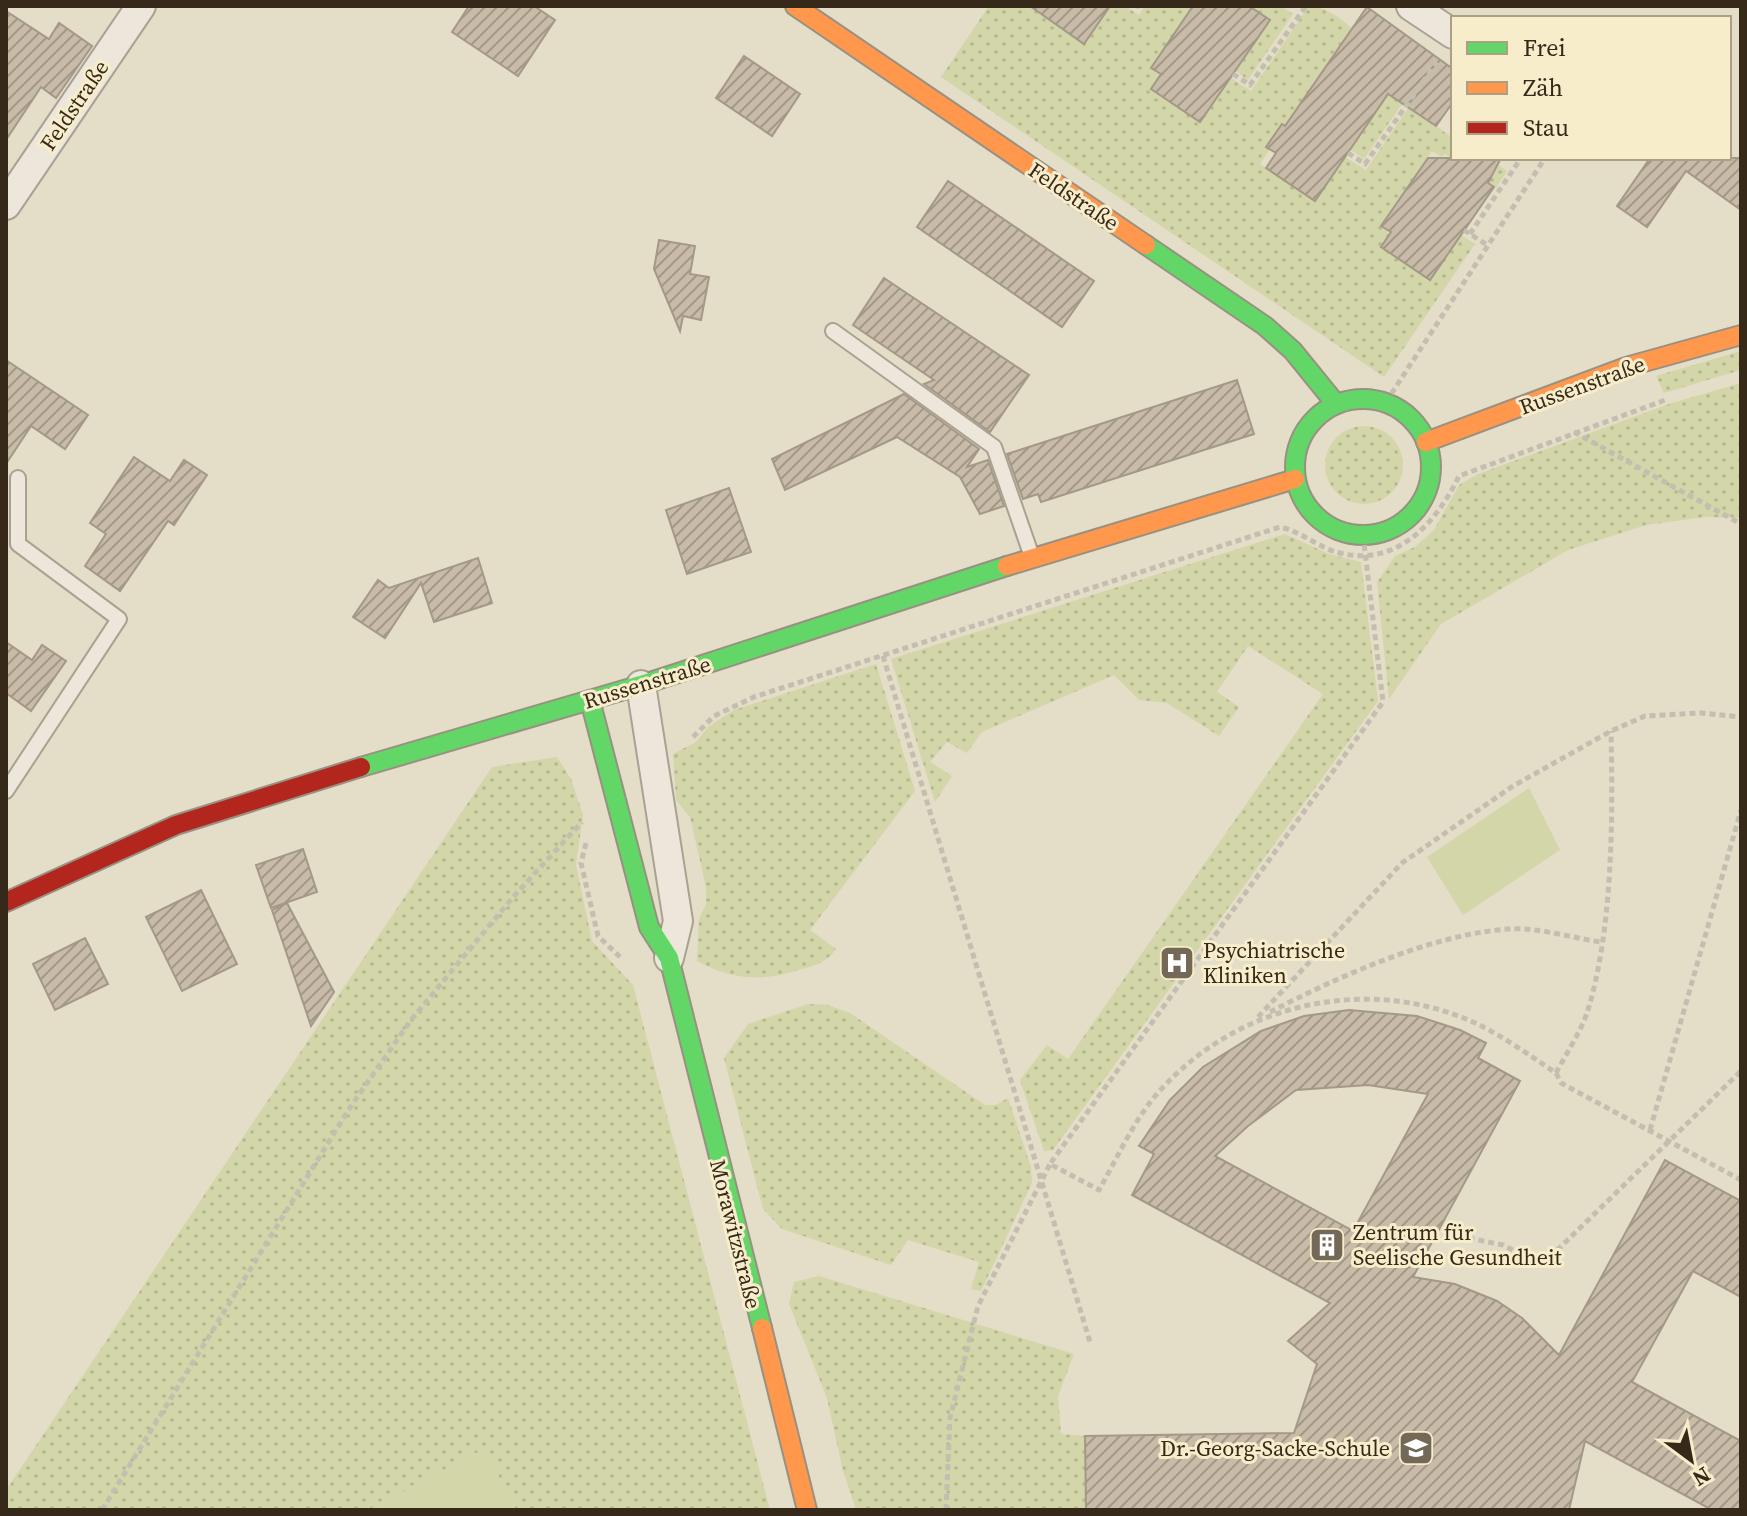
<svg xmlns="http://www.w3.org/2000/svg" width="1747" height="1516" font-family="'Source Serif 4',serif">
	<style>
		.grass { fill: url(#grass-dots) }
		.garden { fill: #d3d6a8 }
		.building { fill: url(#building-hatch); stroke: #a49887; stroke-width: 2; fill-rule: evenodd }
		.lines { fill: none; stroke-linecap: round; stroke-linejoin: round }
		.lane-casing { stroke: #a9a192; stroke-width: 18 }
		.street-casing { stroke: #a9a192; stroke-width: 32 }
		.fast-casing { stroke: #989182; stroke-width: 22 }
		.slow-casing { stroke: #989182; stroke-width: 22 }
		.jam-casing { stroke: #989182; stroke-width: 22 }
		.path { stroke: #c4beb1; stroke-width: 5; stroke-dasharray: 6 4; stroke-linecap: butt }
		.lane { stroke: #ece7da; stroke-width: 14 }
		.street { stroke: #ece7da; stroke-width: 28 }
		.fast { stroke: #63d668; stroke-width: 18 }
		.slow { stroke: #ff974d; stroke-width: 18 }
		.jam { stroke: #b3261e; stroke-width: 18 }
		.labels { text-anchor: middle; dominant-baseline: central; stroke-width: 6; stroke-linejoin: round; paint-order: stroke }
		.street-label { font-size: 22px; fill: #37291a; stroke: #f8edcb }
		.poi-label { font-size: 22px; fill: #37291a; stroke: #f8edcb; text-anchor: start }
	</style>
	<defs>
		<pattern id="grass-dots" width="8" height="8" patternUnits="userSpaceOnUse" patternTransform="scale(2)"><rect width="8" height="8" fill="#d3d6a8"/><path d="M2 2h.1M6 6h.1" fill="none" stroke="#b6b890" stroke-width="1.8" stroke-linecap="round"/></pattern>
		<pattern id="building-hatch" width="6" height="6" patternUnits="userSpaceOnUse" patternTransform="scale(2)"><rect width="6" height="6" fill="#c8bba8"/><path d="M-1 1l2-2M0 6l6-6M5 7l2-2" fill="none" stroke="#a39888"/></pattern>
	</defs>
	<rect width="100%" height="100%" fill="#e4ddc8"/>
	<!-- grass -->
	<g class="grass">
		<path d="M989,6H1039L1036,11L1084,44L1110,6H1125L1139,15L1145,6H1193L1151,67L1161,74L1151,88L1201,122L1231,78L1251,91L1309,6C1343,6 1387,66 1409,94L1364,159L1351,150L1378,108L1321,74L1260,164L1315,201L1345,157L1366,170L1439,63L1444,66L1414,111L1453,138V158L1497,164L1507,171L1496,188L1488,183L1494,174L1479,164L1472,172L1445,154L1442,157L1432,151L1417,173L1427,180L1407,209L1397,203L1381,225L1391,232L1381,247L1430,280L1461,235L1475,244L1384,377L941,77Z"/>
		<polygon points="1249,6 1281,6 1293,14 1248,80 1236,71 1263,30"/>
		<polygon points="1741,351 1741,370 1664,393 1656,376"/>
		<polygon points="1741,383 1741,518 1705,517 1646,525 1568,550 1441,624 1389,699 1377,582 1395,556 1415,547 1434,530 1459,485 1478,474 1669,404"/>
		<circle cx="1364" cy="465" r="39"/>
		<polygon points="1285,534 1329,554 1361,562 1378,701 1053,1150 1044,1151 1020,1080 1047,1045 1068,1059 1323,694 1248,646 1217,692 1239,707 1219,736 1167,703 1139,700 1114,675 982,732 967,753 947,742 930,762 952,776 935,802 891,659"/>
		<path d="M876,664L915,791L810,930L836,949C826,963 815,965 799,970C761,982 733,980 697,961L699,919L706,904V887L690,817L676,800L673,754L696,742L708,727L734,710Z"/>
		<polygon points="557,757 571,779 583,815 576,865 592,941 633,985 770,1510 516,1510 484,1449 368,1510 6,1510 6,1490 492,767"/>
		<polygon points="808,1004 828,1005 850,1013 985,1105 996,1105 1008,1098 1031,1167 1032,1183 981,1291 971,1289 979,1262 908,1240 891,1265 782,1229 763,1209 724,1058 748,1024"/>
		<polygon points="819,1276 1074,1354 1058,1396 1061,1434 1085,1436 1086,1510 856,1510 843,1471 827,1398 789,1304 794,1282"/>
	</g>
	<!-- garden -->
	<g class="garden">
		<polygon points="1529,788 1560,850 1463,915 1427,857"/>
		<polygon points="484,1449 516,1510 368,1510"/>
	</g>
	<!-- building -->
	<g class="building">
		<polygon points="469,6 534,6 555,20 518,76 452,32"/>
		<polygon points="1030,6 1110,6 1084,44"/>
		<polygon points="1193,6 1249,6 1270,20 1200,122 1151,89 1161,74 1151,68"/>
		<polygon points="1367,7 1453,69 1453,102 1436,126 1388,94 1315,201 1266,168 1276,153 1266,147 1282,124 1285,126"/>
		<polygon points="6,11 49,39 59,23 92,46 56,98 41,87 6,140"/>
		<polygon points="744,56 800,94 772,136 716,98"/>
		<polygon points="1428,158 1501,158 1488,183 1494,187 1430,280 1381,247 1391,232 1381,226"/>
		<polygon points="1650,158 1741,158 1741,210 1686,171 1647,227 1617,206"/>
		<polygon points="948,181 1094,281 1062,327 917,227"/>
		<polygon points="659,240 695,246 690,274 709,277 701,320 683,316 680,331 654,269"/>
		<polygon points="884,278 1029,375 990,432 924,384 934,380 853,325"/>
		<polygon points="6,360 88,415 65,449 31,426 6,464"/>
		<polygon points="1237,380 1254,434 1041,502 1038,494 1023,499 1007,454"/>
		<polygon points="904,394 979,449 967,467 988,460 1004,506 980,514 960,477 897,437 785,490 772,459"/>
		<polygon points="134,457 170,481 184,460 207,475 174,525 168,521 120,591 85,566 106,534 90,523"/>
		<polygon points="729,488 751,552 687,574 666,510"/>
		<polygon points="478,558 492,603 434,622 421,583 385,638 353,617 378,580 389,588"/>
		<polygon points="6,642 32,660 42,645 66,661 31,711 6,693"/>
		<polygon points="303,849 317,892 271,908 256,865"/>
		<polygon points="201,890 237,964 182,991 146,917"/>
		<polygon points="287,903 334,992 311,1026 272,910"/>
		<polygon points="85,938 108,984 55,1010 33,964"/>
		<path d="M1349,1010L1417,1016L1460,1030L1486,1043L1478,1058L1520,1081L1413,1277L1455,1284L1497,1301L1522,1318L1559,1355L1665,1160L1741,1201V1297L1693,1271L1632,1382L1741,1441V1510H1712L1585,1441L1569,1510H1086L1085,1436L1294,1433L1317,1364L1288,1341L1330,1303L1132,1195L1154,1154L1139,1146L1170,1100L1203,1067L1261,1031L1304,1016ZM1368,1085L1428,1094L1353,1231L1215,1156L1248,1126L1296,1090Z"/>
	</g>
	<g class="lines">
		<!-- lane casing -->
		<g class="lane-casing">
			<g id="lane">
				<polyline points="833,331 994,447 1031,554"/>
				<polyline points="6,791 119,619 18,544 18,478"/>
			</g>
		</g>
		<!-- street casing -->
		<g class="street-casing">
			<g id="street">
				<polyline points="1411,6 1453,34"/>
				<polyline points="6,205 141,6"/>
				<polyline points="641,685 678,921 669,958"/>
			</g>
		</g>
		<!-- fast casing -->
		<g class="fast-casing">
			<g id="fast">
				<polyline points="1146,245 1265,326 1293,351 1336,404"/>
				<circle cx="1363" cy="467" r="68"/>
				<polyline points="590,700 649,927 669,958 762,1328"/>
				<polyline points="361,767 641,685 1007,566"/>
			</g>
		</g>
		<!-- slow casing -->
		<g class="slow-casing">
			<g id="slow">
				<polyline points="795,6 1146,245"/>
				<polyline points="1426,442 1626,367 1741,335"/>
				<polyline points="1007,566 1295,479"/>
				<polyline points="762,1328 807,1510"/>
			</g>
		</g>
		<!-- jam casing -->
		<g class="jam-casing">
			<polyline id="jam" points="6,902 176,825 361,767"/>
		</g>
		<!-- path -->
		<g class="path">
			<polyline points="1136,6 1140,6"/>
			<polyline points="1233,74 1250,85 1306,6"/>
			<polyline points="1348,153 1365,164 1437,62"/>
			<polyline points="1464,230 1487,245"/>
			<polyline points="1470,234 1521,158"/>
			<polyline points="1386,402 1545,158"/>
			<polyline points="1574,432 1741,524"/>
			<path d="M1363,535L1383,702L1050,1164L1099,1190C1115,1162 1129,1131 1148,1105C1221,1011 1350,974 1461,1017C1495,1030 1526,1053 1556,1073L1561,1083L1741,1180"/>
			<polyline points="883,656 1090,1342"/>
			<path d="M693,737L714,716L754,697L1280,527C1303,532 1321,550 1344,554C1400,565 1437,521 1459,476L1668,399"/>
			<polyline points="586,843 581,863 598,936 620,957"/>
			<path d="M1270,1012C1338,977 1432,934 1509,929C1538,927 1572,938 1601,942"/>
			<polyline points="1258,1017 1402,863 1513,786 1611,731 1645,716 1701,713 1741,717"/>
			<path d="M1556,1073C1566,1054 1580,1033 1587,1013C1613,931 1613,816 1611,731"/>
			<polyline points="1650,1130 1741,810"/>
			<polyline points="1449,1234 1503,1245 1542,1265 1741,1071"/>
			<polyline points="102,1510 349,1109 411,1020 514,896 582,822"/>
			<polyline points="946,1510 950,1418 978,1306 1050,1164"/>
		</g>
		<!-- lane -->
		<use href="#lane" class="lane"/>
		<!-- street -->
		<use href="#street" class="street"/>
		<!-- fast -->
		<use href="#fast" class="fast"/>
		<!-- slow -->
		<use href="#slow" class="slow"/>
		<!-- jam -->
		<use href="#jam" class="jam"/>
	</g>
	<!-- icons -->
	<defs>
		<g id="hospital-square" transform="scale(1.8)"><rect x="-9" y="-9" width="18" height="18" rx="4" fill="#746857" stroke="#f8edcb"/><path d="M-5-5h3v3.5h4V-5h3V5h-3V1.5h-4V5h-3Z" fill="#fff"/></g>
		<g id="building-square" transform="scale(1.8)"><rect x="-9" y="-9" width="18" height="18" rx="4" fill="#746857" stroke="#f8edcb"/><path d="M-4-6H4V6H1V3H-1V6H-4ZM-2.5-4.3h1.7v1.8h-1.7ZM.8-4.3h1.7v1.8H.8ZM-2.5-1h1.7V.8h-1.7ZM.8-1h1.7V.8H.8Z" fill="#fff"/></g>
		<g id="school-square" transform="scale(1.8)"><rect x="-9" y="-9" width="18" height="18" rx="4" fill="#746857" stroke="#f8edcb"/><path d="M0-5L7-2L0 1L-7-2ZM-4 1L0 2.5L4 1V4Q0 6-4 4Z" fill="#fff"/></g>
	</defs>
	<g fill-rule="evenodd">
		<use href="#hospital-square" x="1177" y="963"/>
		<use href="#building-square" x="1327" y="1245"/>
		<use href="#school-square" x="1416" y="1448"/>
	</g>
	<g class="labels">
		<!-- street labels -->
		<g class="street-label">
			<text transform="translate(74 105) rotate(-56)">Feldstraße</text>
			<text transform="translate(1074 196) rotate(34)">Feldstraße</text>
			<text transform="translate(1582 385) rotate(-20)">Russenstraße</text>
			<text transform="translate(647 682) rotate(-17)">Russenstraße</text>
			<text transform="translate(736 1234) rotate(76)">Morawitzstraße</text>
		</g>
		<!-- poi labels -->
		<g class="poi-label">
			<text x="1203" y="950">Psychiatrische<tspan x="1203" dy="25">Kliniken</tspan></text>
			<text x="1353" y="1232">Zentrum für<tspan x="1353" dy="25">Seelische Gesundheit</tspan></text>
			<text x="1390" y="1448" text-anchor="end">Dr.-Georg-Sacke-Schule</text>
		</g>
	</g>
	<!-- border -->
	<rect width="1747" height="1516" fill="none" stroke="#37291a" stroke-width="16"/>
	<!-- legend -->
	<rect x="1451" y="16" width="280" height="144" fill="#f8edcb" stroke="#ab9f84" stroke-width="2"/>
	<rect x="1467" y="42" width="40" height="12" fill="#63d668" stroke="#ab9f84" stroke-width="2"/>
	<text x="1523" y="56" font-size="24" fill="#37291a">Frei</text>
	<rect x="1467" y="82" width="40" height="12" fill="#ff974d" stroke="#ab9f84" stroke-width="2"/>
	<text x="1523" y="96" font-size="24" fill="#37291a">Zäh</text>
	<rect x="1467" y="122" width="40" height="12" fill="#b3261e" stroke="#ab9f84" stroke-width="2"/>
	<text x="1523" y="136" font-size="24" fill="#37291a">Stau</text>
	<!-- north arrow -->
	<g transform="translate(1691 1460) rotate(148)" stroke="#f8edcb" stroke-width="6" paint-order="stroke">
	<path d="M0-6L14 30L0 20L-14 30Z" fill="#37291a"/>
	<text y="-12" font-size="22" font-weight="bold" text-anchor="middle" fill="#37291a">N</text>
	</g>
</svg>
